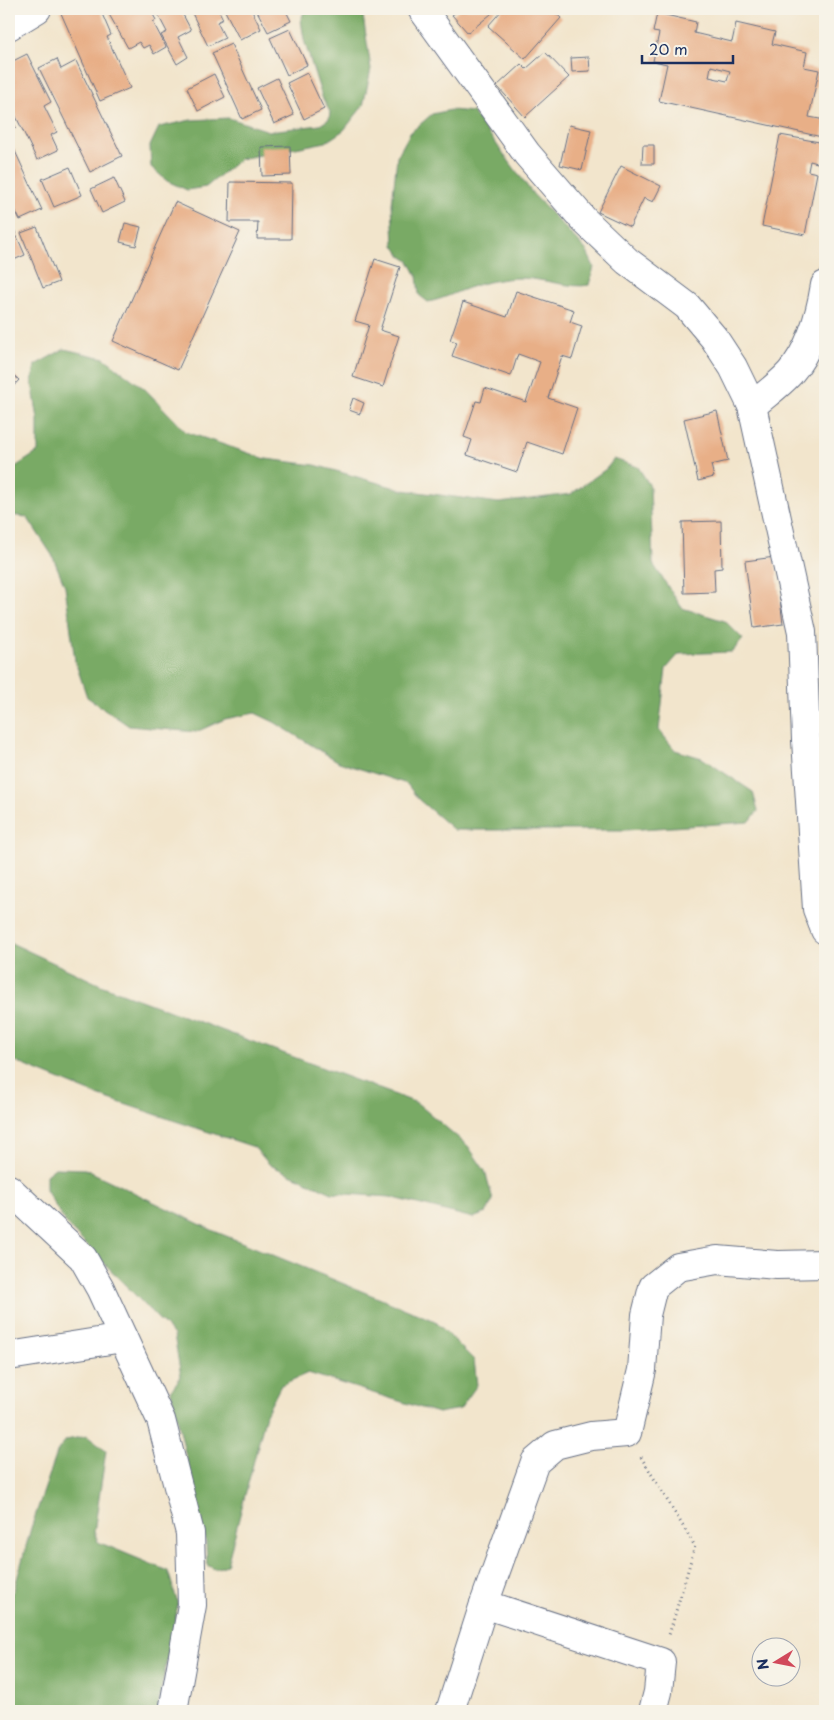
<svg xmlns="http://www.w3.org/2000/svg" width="834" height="1720" font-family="'Playpen Sans',sans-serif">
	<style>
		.forest { fill: #79aa65; stroke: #4a6c62 }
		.building { fill: #e8af87; fill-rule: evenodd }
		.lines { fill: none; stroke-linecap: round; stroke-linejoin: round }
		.minor-casing { stroke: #666f84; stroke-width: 30 }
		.path { stroke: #666f84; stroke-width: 3; stroke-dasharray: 1 4; stroke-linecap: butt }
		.minor { stroke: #fff; stroke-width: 28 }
	</style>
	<rect width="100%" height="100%" fill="#f7f3e8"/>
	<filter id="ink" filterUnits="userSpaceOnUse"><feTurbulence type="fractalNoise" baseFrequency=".02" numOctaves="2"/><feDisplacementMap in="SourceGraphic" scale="10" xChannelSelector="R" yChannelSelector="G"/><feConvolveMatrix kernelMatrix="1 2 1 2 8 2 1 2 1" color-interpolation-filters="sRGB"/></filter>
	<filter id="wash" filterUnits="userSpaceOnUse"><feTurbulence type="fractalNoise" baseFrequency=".0096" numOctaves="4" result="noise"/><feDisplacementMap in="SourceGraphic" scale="20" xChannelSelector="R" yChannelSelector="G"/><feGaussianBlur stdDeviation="1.12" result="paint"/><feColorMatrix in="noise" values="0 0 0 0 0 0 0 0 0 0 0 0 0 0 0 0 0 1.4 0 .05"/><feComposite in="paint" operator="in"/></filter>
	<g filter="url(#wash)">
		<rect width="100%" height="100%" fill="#f2e5cc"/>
		<!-- forest -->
		<g class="forest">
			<polygon points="305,9 362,9 371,69 363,106 344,130 326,142 240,159 206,187 187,190 167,181 151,167 150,146 159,127 191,120 229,118 269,131 320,125 329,119 330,112 322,97 304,40 301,20"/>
			<path d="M451,110L473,112L533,194L586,250L594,267L589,285C571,289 541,278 520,278C506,278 485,282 471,287C456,292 444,299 428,302L419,295L417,276L409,261L401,256L394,245L392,204L397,157L410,133L432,114Z"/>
			<polygon points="64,349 104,358 145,389 186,432 266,459 315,465 403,490 499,503 571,494 606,469 614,459 638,467 650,486 653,564 682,608 725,621 743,639 732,652 679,654 666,669 659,730 675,750 702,758 753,792 758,811 749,822 626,830 454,830 418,799 407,784 339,762 274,722 255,713 225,719 196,732 129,726 87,697 75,661 65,586 52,555 27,517 9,515 9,471 38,452 38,419 32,382 35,365"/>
			<polygon points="9,942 103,986 417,1103 468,1146 485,1171 493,1200 486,1213 473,1218 390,1197 332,1193 270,1165 254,1147 97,1095 9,1059"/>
			<polygon points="55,1168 85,1169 214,1231 435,1321 474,1360 477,1385 460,1409 438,1413 308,1373 281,1385 266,1414 227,1565 214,1569 207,1565 206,1543 171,1391 181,1376 174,1335 66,1224 46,1190 46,1175"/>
			<polygon points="87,1436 106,1451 94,1532 98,1542 168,1571 178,1604 157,1711 9,1711 9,1597 14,1590 31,1528 58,1450 66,1440"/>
		</g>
		<g id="blocks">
			<!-- building -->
			<g class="building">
				<polygon points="66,9 100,9 111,35 107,37 130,88 100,101 60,11"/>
				<polygon points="106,9 150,9 156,20 153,22 166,47 154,54 149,45 143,48 139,42 128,48"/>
				<polygon points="155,9 180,9 191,30 178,37 188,57 177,64 161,35 167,32"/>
				<polygon points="190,9 218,9 223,19 217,22 225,38 208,46"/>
				<polygon points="224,9 251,9 261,29 240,40"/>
				<polygon points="256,9 285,9 291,21 268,32"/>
				<polygon points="460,9 497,9 468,33 452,15"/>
				<polygon points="503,9 551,9 561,18 525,59 488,26"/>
				<polygon points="800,9 823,9 822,15"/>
				<path d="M657,13L696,22L694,33L732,42L736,23L775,32L772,44L807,52L804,67L819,70L809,117L825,120L822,137L659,101L667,64L653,61L659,33L653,32ZM711,66L730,71L727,81L709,77Z"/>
				<polygon points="290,29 307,65 287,75 270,38"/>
				<polygon points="231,44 261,110 242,119 212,53"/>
				<polygon points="545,52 569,77 525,117 497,86 521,64 526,69"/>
				<polygon points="27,54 51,102 44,106 57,132 51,135 58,150 37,160 9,102 9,63"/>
				<polygon points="589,57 590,71 572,72 571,58"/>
				<polygon points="57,59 61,69 76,61 122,156 90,172 39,68"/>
				<polygon points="307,73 324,109 304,119 287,83"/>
				<polygon points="214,74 225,97 198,111 187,88"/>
				<polygon points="277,78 294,115 274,124 257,88"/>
				<polygon points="9,113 16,128 9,131"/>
				<polygon points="569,125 591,130 582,170 560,165"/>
				<polygon points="780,135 825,143 821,164 810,161 808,171 817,173 805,235 762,226"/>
				<polygon points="9,138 42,210 20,220 9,197"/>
				<polygon points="643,145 654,145 654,164 642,164"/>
				<polygon points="290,146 291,175 262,176 261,147"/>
				<polygon points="621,166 661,186 653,202 644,198 630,227 598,212"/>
				<polygon points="70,167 82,195 54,207 42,179"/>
				<polygon points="114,178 125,202 102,213 91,189"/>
				<polygon points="230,182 292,183 291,239 257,239 258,222 229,222"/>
				<polygon points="175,202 240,232 178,370 113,341"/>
				<polygon points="9,218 25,255 9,262"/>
				<polygon points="125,223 141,227 136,246 120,242"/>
				<polygon points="37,227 59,282 43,288 21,233"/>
				<polygon points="375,259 400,267 380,330 399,336 383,387 353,377 369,325 355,321"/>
				<polygon points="516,291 574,310 570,322 582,326 572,359 562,356 548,398 577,408 562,454 527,442 517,472 467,455 472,440 464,437 476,401 481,402 485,388 526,402 540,362 518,354 511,376 452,356 457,342 450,340 463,302 507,317"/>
				<polygon points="9,371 19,380 9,391"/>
				<polygon points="353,398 364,403 360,414 349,410"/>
				<polygon points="717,411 728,461 711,465 714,477 698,481 684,419"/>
				<polygon points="721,521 722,568 714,569 715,592 684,593 682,522"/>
				<polygon points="775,557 783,624 754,628 745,561"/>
			</g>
		</g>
	</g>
	<g filter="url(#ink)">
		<use href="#blocks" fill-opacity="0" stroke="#666f84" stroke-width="1"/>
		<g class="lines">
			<!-- minor casing -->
			<g class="minor-casing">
				<g id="minor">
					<polyline points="422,9 527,154 584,220 627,261 687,306 714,338 733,367 752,406 802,632 806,740 817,909 825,930"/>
					<polyline points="9,26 37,9"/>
					<path d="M752,406C765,395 779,385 790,373C811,349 820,316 825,285"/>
					<polyline points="9,1189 83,1258 100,1288 161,1420 190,1533 192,1605 173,1711"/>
					<polyline points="9,1356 123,1338"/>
					<polyline points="484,1604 661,1662 658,1692 653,1711"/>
					<polyline points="450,1711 484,1604 535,1462 555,1445 591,1436 627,1433 642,1370 646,1315 653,1287 678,1267 717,1260 777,1265 825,1264"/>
				</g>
			</g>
			<!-- path -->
			<polyline class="path" points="641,1457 695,1546 669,1635"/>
			<!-- minor -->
			<use href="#minor" class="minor"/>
		</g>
	</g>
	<!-- margin -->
	<rect width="834" height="1720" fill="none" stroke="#f7f3e8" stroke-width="30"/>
	<!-- north arrow -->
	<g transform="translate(776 1662) rotate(260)"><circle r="24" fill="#f7f3e8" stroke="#9fa5b1"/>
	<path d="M0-4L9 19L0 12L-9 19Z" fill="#d1495b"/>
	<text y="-8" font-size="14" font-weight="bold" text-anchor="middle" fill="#1b2f5e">N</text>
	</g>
	<!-- scale -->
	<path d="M642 55v8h91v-8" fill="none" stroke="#1b2f5e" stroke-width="2.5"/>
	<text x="649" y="55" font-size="15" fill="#1b2f5e" stroke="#f7f3e8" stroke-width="4" paint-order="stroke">20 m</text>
</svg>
